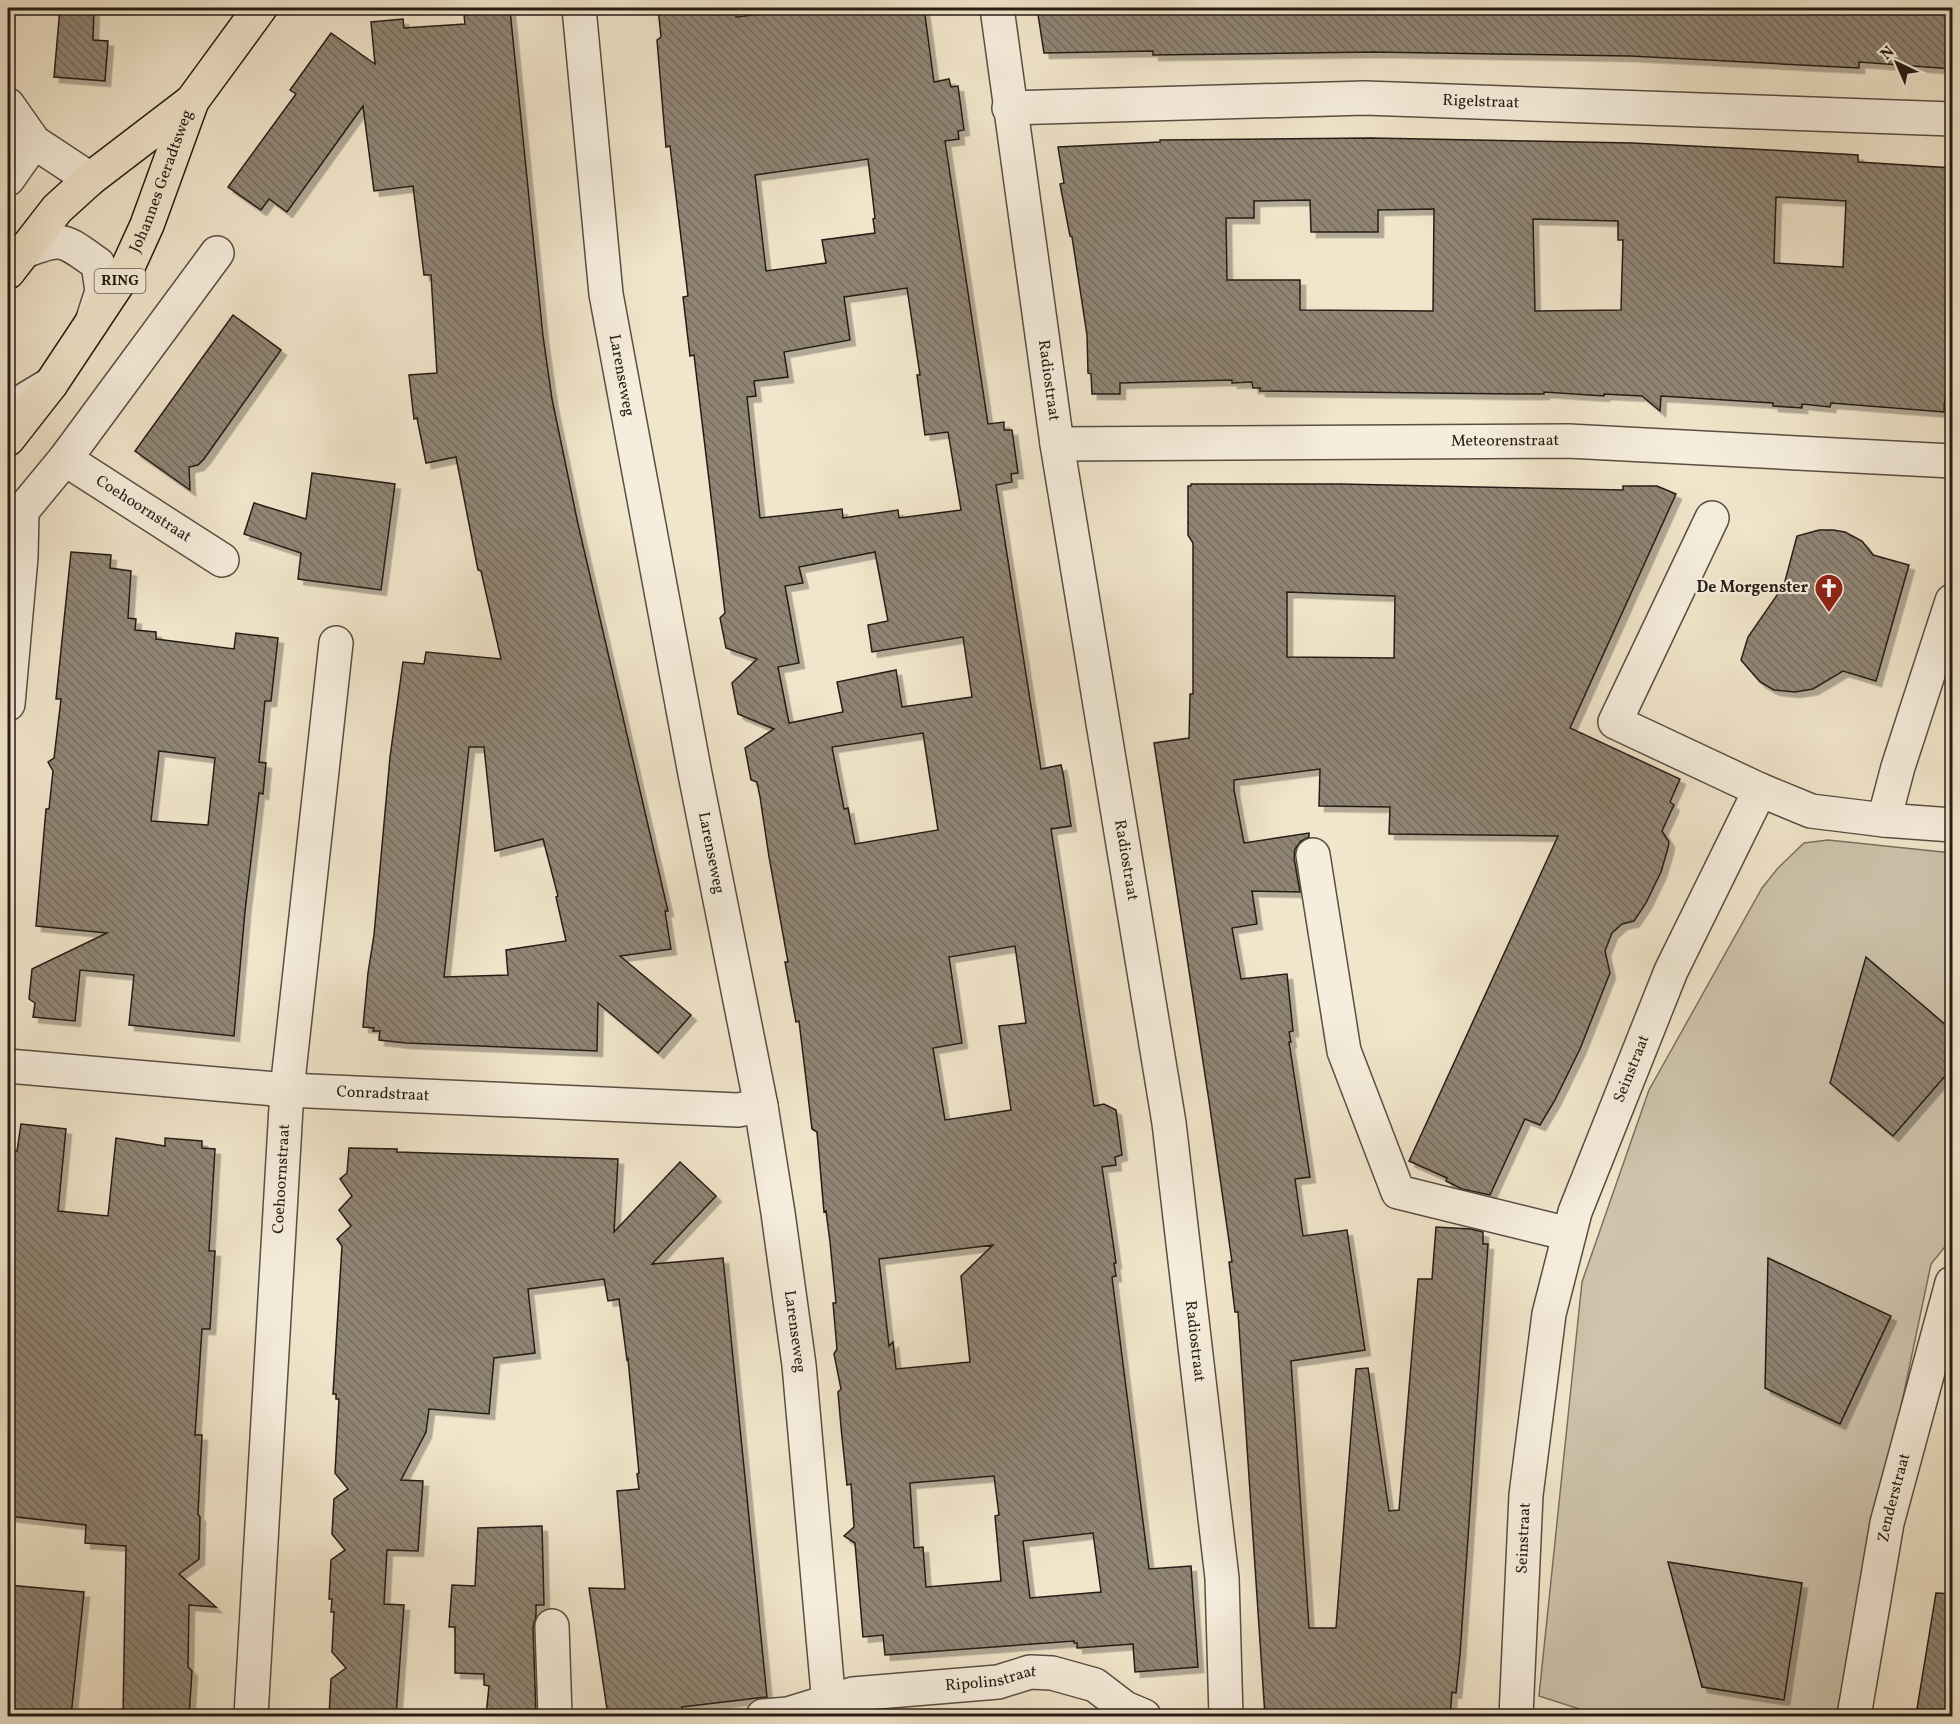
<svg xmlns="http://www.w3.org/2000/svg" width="1960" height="1724" font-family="Vollkorn,serif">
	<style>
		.grass { fill: #cec3ac; stroke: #7a7060; stroke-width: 1.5 }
		.building { fill: url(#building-back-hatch); stroke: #261c15; stroke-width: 1.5; fill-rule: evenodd; filter: url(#shadow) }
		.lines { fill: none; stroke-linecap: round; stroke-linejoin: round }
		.minor-casing { stroke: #594e42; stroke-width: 36 }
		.major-casing { stroke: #261c15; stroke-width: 36 }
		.minor { stroke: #f6eedd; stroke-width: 33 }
		.major { stroke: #f1e5cb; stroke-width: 33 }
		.labels { text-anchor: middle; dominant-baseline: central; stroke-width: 4.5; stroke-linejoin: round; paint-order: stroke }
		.shield { fill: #f6eedd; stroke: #645b51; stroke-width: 1.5 }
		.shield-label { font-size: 15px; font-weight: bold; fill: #261c15 }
		.street-label { font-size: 16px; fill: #261c15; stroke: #f6eedd }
		.poi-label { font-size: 16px; font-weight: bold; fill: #261c15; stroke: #f6eedd; text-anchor: end }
	</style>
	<defs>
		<pattern id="building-back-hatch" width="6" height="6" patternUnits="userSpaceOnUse" patternTransform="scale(1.5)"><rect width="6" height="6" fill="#908574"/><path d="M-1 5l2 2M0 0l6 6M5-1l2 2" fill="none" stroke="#756c5e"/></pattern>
		<filter id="shadow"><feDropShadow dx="5.5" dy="5.5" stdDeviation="0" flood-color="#0004"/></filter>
	</defs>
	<rect width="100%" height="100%" fill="#f1e5cb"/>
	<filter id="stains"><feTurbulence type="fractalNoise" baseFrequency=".00333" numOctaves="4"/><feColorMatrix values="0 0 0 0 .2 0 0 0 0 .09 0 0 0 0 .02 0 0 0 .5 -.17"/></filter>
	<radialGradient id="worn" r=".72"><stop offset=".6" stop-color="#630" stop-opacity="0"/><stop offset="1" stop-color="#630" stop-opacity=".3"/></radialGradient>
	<!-- grass -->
	<polygon class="grass" points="1828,840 1952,853 1952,1238 1931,1264 1836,1716 1601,1716 1539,1696 1582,1282 1649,1090 1762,888 1778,868 1804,843"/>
	<!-- building -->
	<g class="building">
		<polygon points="60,8 94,8 93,40 108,41 105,81 54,77"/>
		<path d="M658,8H715V15L736,13V17L811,8H924L934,82L949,79L951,87L958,86L964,130L958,131L959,139L945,141L988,424L1004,422V430H1012L1018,473L1011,474L1012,482L996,485L1041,769L1061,765L1063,773L1071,826L1051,829L1094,1106L1104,1104L1116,1110L1122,1155L1115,1157L1116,1165L1102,1167L1116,1263H1114L1116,1276L1112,1277L1149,1569L1191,1566L1198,1667L1135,1672L1133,1644L1077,1648V1643H1074V1641L885,1655L883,1635L863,1637L855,1543L844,1536L854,1527L851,1484L847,1485L841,1427L838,1392L841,1389L834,1354L837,1349L833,1303H836L830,1242L826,1211L824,1212L817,1132L812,1129L799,1021L796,1022L785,962H788L769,857L760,797L757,782L751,780L745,748L774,729L738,714L732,683L757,659L726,648L720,618L725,613L694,355L690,356L683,297L688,296L670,146L666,147L657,40L661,37ZM868,159L875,218L873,219L875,233L822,240L826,263L766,271L755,175ZM907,288L920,375H917L925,435L948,432L961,510L899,518L898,510L843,518L842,509L760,518L747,397L756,396L754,381L788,377L784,352L850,340L844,297ZM875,552L888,621L868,625L872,652L963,637L972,697L902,707L896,670L837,682L843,712L789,723L778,667L799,663L785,586L803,583L799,567ZM923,733L938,830L855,844L848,808L844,809L832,747ZM1015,946L1026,1023L999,1026L1011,1110L945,1120L933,1048L962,1043L949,957ZM993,1245L961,1276L970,1362L896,1369L893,1342L889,1346L879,1259ZM994,1476L999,1515L995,1516L1001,1581L926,1587L923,1547L914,1548L910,1483ZM1093,1533L1101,1592L1030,1598L1023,1541Z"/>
		<polygon points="1037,8 1953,8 1953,69 1859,62 1859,68 1630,56 1373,52 1153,55 1153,51 1044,53"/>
		<path d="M510,10L543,336L552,399L578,524L668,911H665L671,949L620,956L691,1015L658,1053L598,1003L597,1051L406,1043L379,1040L380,1031H373L374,1028L363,1027L368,973L374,935L390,757L403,662L424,664L426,652L501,659L481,571L478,570L456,457L426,463L417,418L414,419L409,375L437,373L431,275H424L413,186L374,191L363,106L287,212L269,199L261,210L228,187L296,94L290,90L331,33L375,64L371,22L403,19L404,28L465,24L464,15ZM469,747H484L495,851L543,839L558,896L556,897L566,941L506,950L508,975L444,977Z"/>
		<path d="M1371,138L1632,143L1752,149L1858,155V162L1953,168V348L1948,398H1945L1944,412L1831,403L1830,407L1802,404V408L1773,406V403L1661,396L1660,411L1642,396L1604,394V396L1544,392V394H1515L1260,391V388H1253L1252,382L1232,383V380L1120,383V394H1092L1091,374L1088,373L1087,335L1072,237L1070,236L1060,184L1064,183L1058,147L1160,142V140ZM1776,197L1846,201L1843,267L1774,263ZM1310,200L1311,232H1378V210L1434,209L1433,311L1300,310V280H1227L1226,218H1254V201ZM1533,219L1618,221V240H1623L1621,310L1535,311Z"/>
		<polygon points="233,315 281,350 204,459 198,465 189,467 190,490 135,451"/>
		<polygon points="312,473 395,484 381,590 298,579 301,553 244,534 254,503 306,519"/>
		<path d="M1191,484H1341L1623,490V486H1657L1676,494L1570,728L1680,779L1670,802L1674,805L1662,831L1669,842L1668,848L1661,872L1646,903L1634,921L1622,924L1612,933L1605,951L1610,973L1580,1049L1555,1100L1540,1125L1525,1119L1490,1195L1462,1189L1446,1181L1447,1178L1409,1161L1558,836L1389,834L1390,807L1319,806L1320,769L1234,780V790L1244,843L1309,833V837L1301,841L1295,849L1294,858L1300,892L1252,891L1257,924L1232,928L1241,979L1287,974L1293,1031L1289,1032L1291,1042H1289L1310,1177L1295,1179L1303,1236L1347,1230L1365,1350L1291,1361L1309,1628H1336L1356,1369L1368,1368L1389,1511L1399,1510L1418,1279H1432L1436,1227L1471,1229L1483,1232V1244H1488L1460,1655L1456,1693L1452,1692L1450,1716H1265L1238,1312H1235L1229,1262H1232L1209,1101L1154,743L1189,738L1190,694H1193V543L1188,535V486H1191ZM1287,592L1395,596L1394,658L1287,657Z"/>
		<polygon points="1819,530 1833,530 1845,532 1862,541 1873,555 1909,565 1876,681 1843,671 1813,689 1795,692 1774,690 1760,682 1741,660 1748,637 1784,585 1797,536"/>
		<path d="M71,552L111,555L110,568L131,571L128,618L136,619L135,630L156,632V639L234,649L236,633L278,638L271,701H265L259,762L266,763L263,794L259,793L245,911L234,1036L129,1025L134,975L80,970L75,1021L33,1017L35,1003L29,999L32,969L107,933L36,926L46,809H49L53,771L48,762L54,758L61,699H56ZM159,751L215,758L208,825L151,821Z"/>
		<polygon points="1866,957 1953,1031 1953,1067 1893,1136 1830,1083"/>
		<polygon points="21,1124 66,1129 58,1211 108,1216 116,1138 165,1146 165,1138 202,1141 202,1148 215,1149 209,1251 215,1251 210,1329 202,1329 195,1435 202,1435 198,1514 200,1517 199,1559 179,1574 216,1607 189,1605 188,1667 192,1671 189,1716 123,1716 126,1546 85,1543 86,1525 8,1516 8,1232 15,1151 17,1151"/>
		<polygon points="349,1148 397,1149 397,1152 618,1159 614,1232 680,1162 716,1196 652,1264 723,1258 767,1697 682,1707 682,1714 608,1716 589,1588 625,1589 617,1491 639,1489 637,1474 639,1473 628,1359 627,1360 619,1299 608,1301 604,1279 528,1289 535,1353 494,1358 489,1414 429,1409 426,1432 401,1480 423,1481 418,1551 387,1550 384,1604 404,1605 396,1716 329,1716 331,1679 346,1668 332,1652 334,1612 331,1612 332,1599 329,1599 331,1560 345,1550 332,1534 334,1499 348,1489 335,1473 339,1399 336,1399 336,1394 333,1394 342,1246 337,1239 351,1226 339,1210 352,1196 340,1179 347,1173"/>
		<polygon points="1768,1258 1891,1316 1840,1424 1765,1388"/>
		<polygon points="542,1526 544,1605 536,1605 536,1616 533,1627 536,1716 486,1716 489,1686 484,1685 484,1674 455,1673 455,1627 449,1627 452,1585 475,1586 478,1528"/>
		<polygon points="1668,1562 1802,1583 1784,1700 1702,1687"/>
		<polygon points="8,1585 84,1592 71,1716 8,1716"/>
		<polygon points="1936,1593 1953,1594 1953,1716 1921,1716 1922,1710 1917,1709"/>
	</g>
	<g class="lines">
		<!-- minor casing -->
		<g class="minor-casing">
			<g id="minor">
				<path id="s1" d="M579,8L606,294L695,774L761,1106L778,1213L799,1365L830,1716"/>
				<path id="s2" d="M997,8L1057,444L1169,1123L1222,1578L1226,1716"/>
				<polyline points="8,105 34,142 90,179"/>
				<path id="s3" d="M1009,108L1365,98L1952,119"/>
				<polyline points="8,179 34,142"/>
				<path d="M20,253C63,236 61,238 98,264L102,291L92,322"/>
				<polyline points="8,406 18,404 51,384"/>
				<path id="s4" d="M1057,444L1568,441L1952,461"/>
				<path id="s5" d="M65,459L222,560"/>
				<polyline points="1712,518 1615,722 1760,790"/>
				<polyline points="8,704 21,557 22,511 65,459 217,253"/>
				<polyline points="1884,820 1952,825"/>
				<polyline points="1313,855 1344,1051 1398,1192 1569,1234"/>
				<path id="s6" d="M8,1066L287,1090L738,1110L761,1106"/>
				<polyline points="552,1626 555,1716"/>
				<path id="s7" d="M251,1716L287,1090L336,643"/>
				<path id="s8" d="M763,1716L788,1714L853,1694L998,1682L1030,1672L1052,1673L1095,1685L1125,1708L1144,1716"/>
				<path id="s9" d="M1516,1716L1526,1495L1549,1314L1575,1212L1671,971L1760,790L1811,811L1884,820L1898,767L1952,601"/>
				<path id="s10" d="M1854,1716L1887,1523L1952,1283"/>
			</g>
		</g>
		<!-- major casing -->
		<g class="major-casing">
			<g id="major">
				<polyline points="8,272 57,209 90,179 192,101"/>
				<path id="s11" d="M8,439L51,384L126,271L147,225L192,101L260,8"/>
			</g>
		</g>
		<!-- minor -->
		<use href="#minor" class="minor"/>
		<!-- major -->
		<use href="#major" class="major"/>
	</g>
	<!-- icons -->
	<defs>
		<g id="church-pin" transform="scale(1.5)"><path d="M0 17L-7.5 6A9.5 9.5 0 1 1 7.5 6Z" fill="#8f2418" stroke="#f6eedd"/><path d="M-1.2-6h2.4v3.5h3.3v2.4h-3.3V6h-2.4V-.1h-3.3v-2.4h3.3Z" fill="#fff"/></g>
	</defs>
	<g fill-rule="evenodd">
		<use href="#church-pin" x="1829" y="588"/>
	</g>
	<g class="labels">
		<!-- shield labels -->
		<rect class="shield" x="94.5" y="269" width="51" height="24" rx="4.5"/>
		<g class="shield-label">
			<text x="120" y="281">RING</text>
		</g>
		<!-- street labels -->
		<g class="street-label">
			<text stroke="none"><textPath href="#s3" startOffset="472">Rigelstraat</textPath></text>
			<text stroke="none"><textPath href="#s11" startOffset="302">Johannes Geradtsweg</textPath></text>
			<text stroke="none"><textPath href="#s1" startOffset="370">Larenseweg</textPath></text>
			<text stroke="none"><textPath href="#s2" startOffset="376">Radiostraat</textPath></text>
			<text stroke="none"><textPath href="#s4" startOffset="448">Meteorenstraat</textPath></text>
			<text stroke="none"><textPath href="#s5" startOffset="93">Coehoornstraat</textPath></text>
			<text stroke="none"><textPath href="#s1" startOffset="856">Larenseweg</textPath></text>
			<text stroke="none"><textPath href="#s2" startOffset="862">Radiostraat</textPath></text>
			<text stroke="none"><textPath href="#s9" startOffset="663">Seinstraat</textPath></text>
			<text stroke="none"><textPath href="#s6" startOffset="376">Conradstraat</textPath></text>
			<text stroke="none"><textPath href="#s7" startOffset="538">Coehoornstraat</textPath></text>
			<text stroke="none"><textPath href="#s1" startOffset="1342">Larenseweg</textPath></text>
			<text stroke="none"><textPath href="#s2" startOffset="1348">Radiostraat</textPath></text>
			<text stroke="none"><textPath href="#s10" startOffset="222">Zenderstraat</textPath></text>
			<text stroke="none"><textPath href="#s9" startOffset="178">Seinstraat</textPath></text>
			<text stroke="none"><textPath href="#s8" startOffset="232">Ripolinstraat</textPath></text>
		</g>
		<!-- poi labels -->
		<g class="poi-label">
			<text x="1808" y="588">De Morgenster</text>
		</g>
	</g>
	<!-- margin -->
	<rect width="1960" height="1724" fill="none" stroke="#f1e5cb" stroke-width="30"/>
	<rect x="9" y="9" width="1942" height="1706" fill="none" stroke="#261c15" stroke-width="3"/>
	<rect x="15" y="15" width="1930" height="1694" fill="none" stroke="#261c15" stroke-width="1.5"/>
	<!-- north arrow -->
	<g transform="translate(1897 63) rotate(316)" stroke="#f6eedd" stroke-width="4.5" paint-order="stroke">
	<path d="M0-4.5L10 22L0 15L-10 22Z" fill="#261c15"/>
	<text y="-9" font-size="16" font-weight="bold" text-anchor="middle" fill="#261c15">N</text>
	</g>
	<rect width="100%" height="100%" filter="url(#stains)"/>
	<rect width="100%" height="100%" fill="url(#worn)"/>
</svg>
